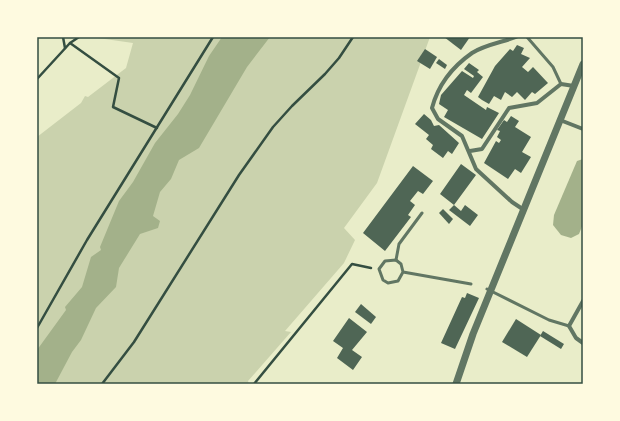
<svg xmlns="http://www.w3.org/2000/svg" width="620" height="421" font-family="Lato,sans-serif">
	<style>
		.green { fill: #cad2ad }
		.water { fill: #a3b18a }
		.building { fill: #4f6655 }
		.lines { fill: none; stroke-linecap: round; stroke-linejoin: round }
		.path { stroke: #344e41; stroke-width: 2.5 }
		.service { stroke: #617663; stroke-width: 3 }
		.minor { stroke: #617663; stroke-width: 4 }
		.tertiary { stroke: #617663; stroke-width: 7 }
		.neatline { fill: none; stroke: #344e41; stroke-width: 1.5 }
	</style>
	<rect width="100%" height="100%" fill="#e9edc9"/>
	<!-- green -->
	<polygon class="green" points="91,37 430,37 377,183 344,228 355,240 344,263 285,331 291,332 248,381 249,384 37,384 37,137 81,103 85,96 88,97 126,68 133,43"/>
	<!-- water -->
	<g class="water">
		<polygon points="222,37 270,37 247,67 199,148 179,160 171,179 160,192 153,216 160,221 158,228 140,234 119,268 116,287 96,308 81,340 72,352 55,384 37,384 37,350 66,310 65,307 82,287 91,257 101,250 100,247 119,201 133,182 155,143 178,114 190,95 209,56"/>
		<polygon points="583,159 583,224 579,234 571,238 561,235 553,225 554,215 577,161"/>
	</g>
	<!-- building -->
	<g class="building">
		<polygon points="444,37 470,37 461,50"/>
		<polygon points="517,45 524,48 521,54 530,58 522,67 528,72 533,67 548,83 535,94 532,92 525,100 517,92 512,97 505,92 501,100 494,96 489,104 482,100 478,97 495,66 510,49 513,51"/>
		<polygon points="425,49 437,57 430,69 417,61"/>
		<polygon points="439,59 447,65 445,69 436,63"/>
		<polygon points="469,63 479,70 477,72 483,77 471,93 467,90 464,95 486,110 487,107 499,113 482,139 444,117 448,110 439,104 441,95 462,71 473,78 474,76 464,69"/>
		<polygon points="424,114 431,120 434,126 439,125 459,143 452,154 448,151 443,158 431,149 433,145 426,139 429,135 415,124"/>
		<polygon points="511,116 519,121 515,127 531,137 522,152 531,157 521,173 515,169 508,179 484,163 496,141 499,143 501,140 497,137 500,131 497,130 504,120 507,122"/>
		<polygon points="461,164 476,175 454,205 461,211 465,205 478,215 470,226 449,210 454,205 440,194"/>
		<polygon points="413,166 433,181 423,194 418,191 410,201 415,205 408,215 411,217 385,251 363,233"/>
		<polygon points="443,209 453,219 449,224 439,213"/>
		<polygon points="467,293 479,298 455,349 441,343 462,297 465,298"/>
		<polygon points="361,304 376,317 371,324 355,312"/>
		<polygon points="349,318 367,332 352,350 362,357 353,370 337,358 343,348 333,341"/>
		<polygon points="516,319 541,335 527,357 502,342"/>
		<polygon points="543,331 564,344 561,349 540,336"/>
	</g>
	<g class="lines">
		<!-- path -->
		<g class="path">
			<polyline points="63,37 65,48"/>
			<polyline points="70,43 119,78 113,107 157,128"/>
			<polyline points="37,79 70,43 79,37"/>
			<polyline points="37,328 87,240 213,37"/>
			<polyline points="102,384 134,342 239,175 273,127 292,106 325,74 339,58 353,37"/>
			<polyline points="254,384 352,264 371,268"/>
		</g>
		<!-- service -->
		<g class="service">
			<polyline points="527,37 553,67 561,84"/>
			<polyline points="396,260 399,244 422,213"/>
			<polyline points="403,272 398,281 388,283 383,280 379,269 385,261 396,260 401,264 403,272 471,284"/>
			<polyline points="487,289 549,320 569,326"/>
		</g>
		<!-- minor -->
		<g class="minor">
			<path d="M516,37C503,42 484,45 472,53C452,67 438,85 432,108L438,119L462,136L476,169L512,202L524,210"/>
			<polyline points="560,120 583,129"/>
			<polyline points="470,151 482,149 509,108 537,103 561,84 574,86"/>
			<polyline points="583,301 569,326 576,338 583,343"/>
		</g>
		<!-- tertiary -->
		<polyline class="tertiary" points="456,384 473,334 583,64"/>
	</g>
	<!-- border -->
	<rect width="620" height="421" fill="none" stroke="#fefae0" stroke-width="76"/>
	<rect x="38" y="38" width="544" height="345" class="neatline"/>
</svg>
